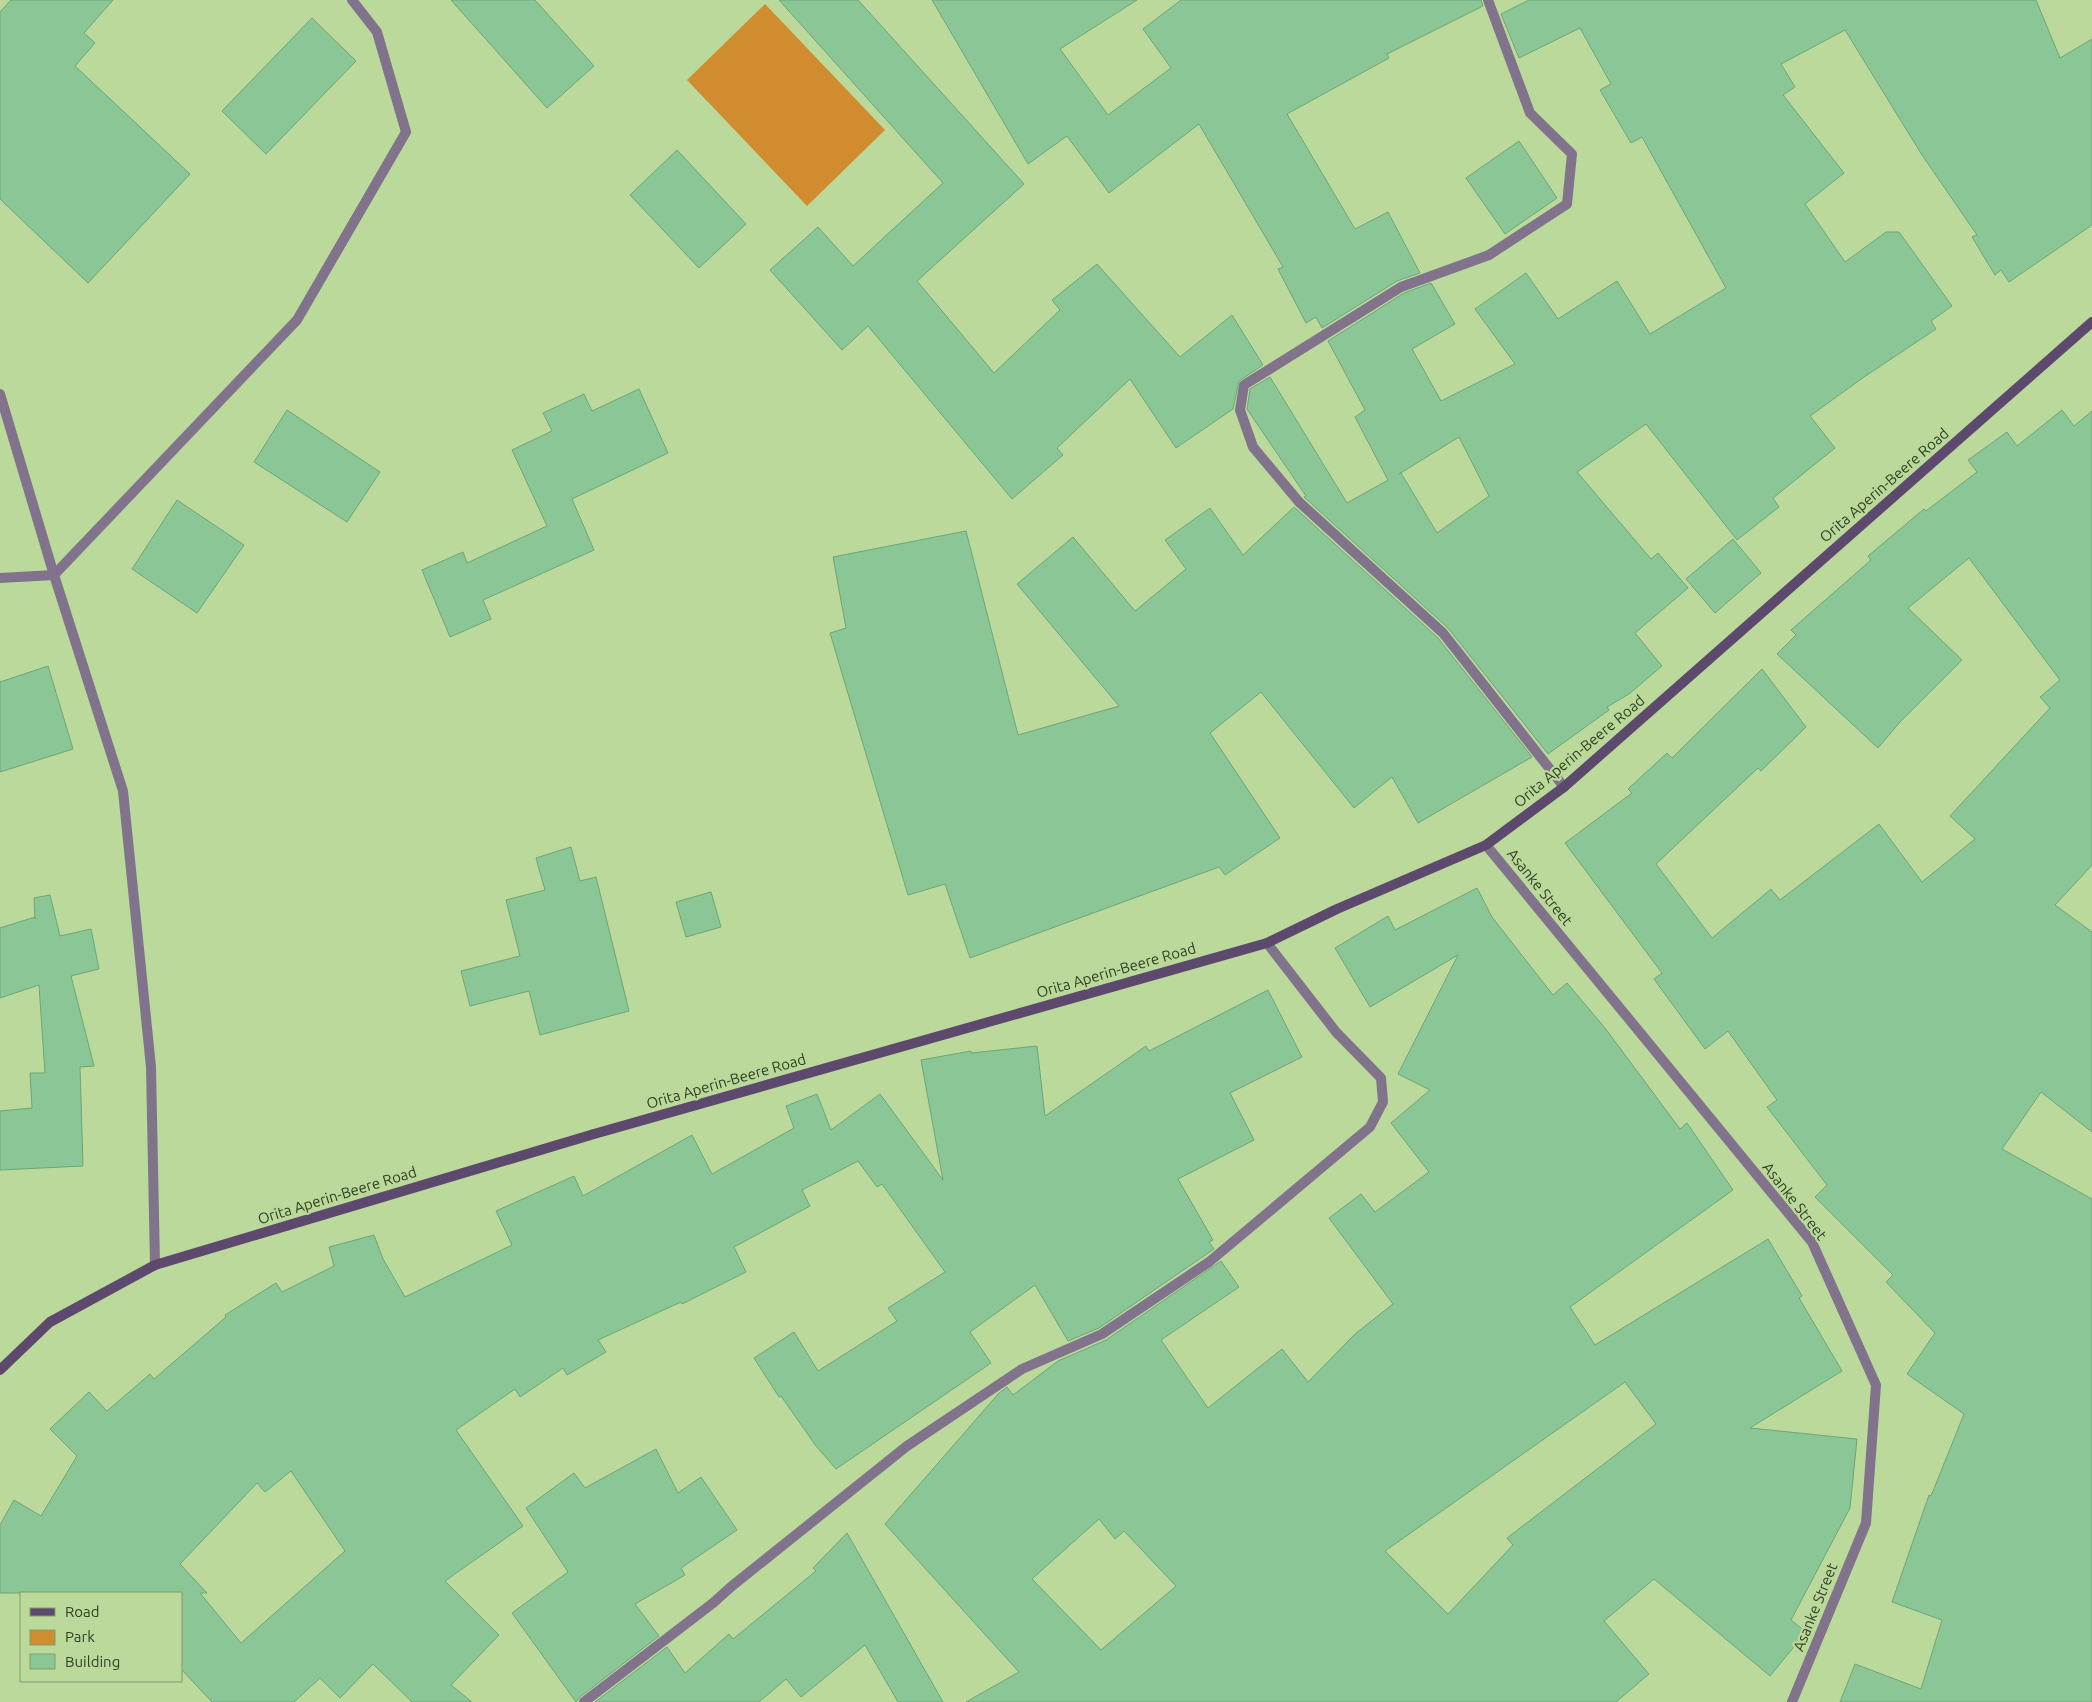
<svg xmlns="http://www.w3.org/2000/svg" width="2092" height="1702" font-family="Ubuntu,sans-serif">
	<style>
		.green { fill: #d18c2f }
		.building { fill: #8bc696; stroke: #6da678; fill-rule: evenodd }
		.lines { fill: none; stroke-linecap: round; stroke-linejoin: round }
		.street { stroke: #81738c; stroke-width: 10 }
		.secondary { stroke: #5d496d; stroke-width: 10 }
		.labels { text-anchor: middle; dominant-baseline: central; stroke-width: 4.5; stroke-linejoin: round; paint-order: stroke }
		.street-label { font-size: 15px; fill: #313e24; stroke: #bad99a }
	</style>
	<rect width="100%" height="100%" fill="#bad99a"/>
	<!-- green -->
	<polygon class="green" points="765,4 885,130 807,206 687,80"/>
	<!-- building -->
	<g class="building">
		<polygon points="11,0 113,0 84,33 95,43 75,66 190,174 88,283 0,199 0,12"/>
		<polygon points="451,0 535,0 594,66 547,108"/>
		<polygon points="779,0 858,0 1024,184 917,281 994,373 1060,310 1052,300 1097,264 1180,357 1232,315 1263,365 1239,381 1233,409 1176,448 1130,379 1057,448 1063,455 1012,499 868,326 842,350 770,270 818,227 853,266 943,183"/>
		<polygon points="932,0 1137,0 1060,49 1108,115 1171,68 1143,29 1181,0 1481,0 1483,6 1387,54 1389,58 1287,114 1355,229 1388,212 1420,273 1397,281 1322,328 1316,317 1306,323 1278,269 1283,267 1199,124 1109,193 1067,136 1028,164"/>
		<path d="M1529,0H2036L2060,58L2092,39V225L2009,282L2001,270L1995,275L1972,237L1977,235L1922,155L1845,30L1781,64L1795,87L1783,95L1844,173L1805,204L1845,262L1886,232H1899L1952,306L1931,321L1936,329L1864,377L1810,416L1835,448L1773,498L1779,507L1737,540L1646,424L1577,472L1651,559L1658,553L1688,588L1635,633L1662,666L1629,694L1607,707L1609,710L1548,754L1448,628L1304,497L1306,496L1247,409L1250,389L1270,377L1347,503L1388,480L1355,417L1365,410L1328,341L1404,293L1431,283L1455,324L1412,349L1441,401L1515,364L1475,309L1526,273L1558,319L1617,281L1650,334L1726,288L1642,137L1631,143L1600,90L1611,84L1580,28L1519,58L1501,14ZM1459,437L1489,496L1437,533L1401,473L1399,474Z"/>
		<polygon points="312,18 356,61 266,154 222,111"/>
		<polygon points="1519,141 1557,198 1505,234 1466,178"/>
		<polygon points="677,150 746,224 699,268 630,195"/>
		<polygon points="639,389 668,453 572,499 594,550 483,600 491,619 450,637 422,570 463,552 467,563 547,526 512,450 552,431 543,413 584,394 592,411"/>
		<polygon points="287,410 380,472 347,522 254,462"/>
		<polygon points="2062,410 2074,426 2092,411 2092,865 2055,905 2092,932 2092,1132 2041,1092 2002,1149 2092,1199 2092,1702 1840,1702 1855,1664 1921,1689 1942,1620 1892,1602 1929,1495 1931,1496 1964,1414 1907,1374 1935,1333 1886,1282 1893,1275 1815,1197 1827,1185 1767,1107 1777,1100 1728,1031 1705,1049 1654,979 1662,973 1565,843 1632,793 1628,789 1667,753 1672,758 1762,669 1806,727 1761,771 1758,768 1656,864 1712,938 1771,889 1780,900 1879,824 1922,882 1975,839 1950,816 2050,708 2040,697 2060,680 1969,558 1908,608 1962,660 1900,722 1878,748 1777,654 1796,635 1791,630 1871,560 1868,556 1924,509 1926,511 1977,472 1968,460 2007,432 2017,446"/>
		<polygon points="177,500 244,545 197,613 132,569"/>
		<polygon points="1294,507 1438,638 1532,757 1418,823 1392,777 1354,808 1261,692 1210,733 1280,838 1225,875 1219,867 970,958 945,884 908,895 830,633 846,628 833,557 966,531 1018,735 1119,706 1017,584 1073,537 1135,611 1186,569 1165,540 1210,508 1243,555"/>
		<polygon points="1733,539 1761,573 1715,613 1686,579"/>
		<polygon points="48,666 73,749 0,772 0,682"/>
		<polygon points="571,847 580,881 596,877 629,1011 540,1035 529,991 470,1006 461,971 520,956 506,900 545,890 536,858"/>
		<path d="M1477,888L1492,917L1553,995L1567,983L1605,1028L1680,1129L1687,1123L1733,1190L1570,1307L1595,1345L1768,1239L1802,1296L1799,1298L1842,1371L1750,1428L1857,1439L1850,1508L1791,1620L1806,1632L1770,1676L1654,1579L1604,1621L1649,1674L1616,1702H966L1019,1672L885,1524L999,1393L1007,1387L1013,1395L1058,1361L1106,1340L1221,1261L1239,1287L1161,1340L1208,1408L1282,1349L1308,1382L1355,1334L1393,1304L1329,1218L1361,1194L1375,1212L1429,1172L1391,1123L1430,1090L1398,1074L1458,955L1370,1007L1335,948L1388,916L1395,930ZM1625,1382L1656,1424L1507,1538L1513,1545L1448,1614L1385,1551ZM1099,1519L1115,1539L1124,1531L1176,1586L1101,1650L1032,1579Z"/>
		<polygon points="711,892 721,927 686,937 676,902"/>
		<polygon points="50,895 60,936 91,929 99,969 71,976 94,1066 80,1067 83,1166 0,1170 0,1111 32,1108 30,1073 45,1073 39,985 0,998 0,928 35,917 35,919 34,898"/>
		<path d="M1268,990L1302,1057L1230,1093L1254,1140L1178,1179L1213,1240L1209,1242L1214,1249L1099,1328L1068,1341L1035,1285L970,1332L991,1363L836,1469L816,1446L781,1396L779,1397L754,1358L794,1332L818,1371L897,1321L888,1308L945,1272L882,1184L877,1187L858,1161L802,1190L810,1206L734,1247L746,1272L682,1304L681,1302L598,1340L606,1352L567,1375L563,1368L520,1397L515,1389L456,1430L523,1526L445,1581L499,1635L451,1685L472,1702H412L373,1664L340,1698L320,1678L294,1702H212L181,1669V1593H0V1525L14,1500L41,1516L77,1456L50,1429L89,1392L107,1411L150,1374L154,1379L226,1317L225,1315L276,1283L282,1292L334,1266L329,1247L374,1235L383,1259L405,1297L512,1245L496,1211L574,1176L583,1196L692,1135L712,1174L794,1128L786,1106L817,1094L831,1130L880,1094L943,1180L921,1060L971,1051V1053L1037,1046L1045,1116L1146,1046L1149,1051ZM291,1471L345,1551L241,1643L200,1593H207L180,1564L257,1483L265,1492Z"/>
		<polygon points="656,1449 678,1493 701,1477 737,1530 681,1568 685,1575 635,1604 659,1636 580,1697 576,1702 512,1613 568,1572 526,1508 574,1473 585,1488"/>
		<polygon points="847,1533 943,1702 898,1702 865,1645 801,1697 786,1679 759,1702 595,1702 667,1647 685,1673 729,1634 733,1639 816,1571 813,1568"/>
	</g>
	<g class="lines">
		<!-- street -->
		<g class="street">
			<polyline points="1488,0 1530,113 1572,154 1567,204 1489,255 1401,287 1244,385 1240,410 1253,447 1299,502 1443,633 1564,787"/>
			<polyline points="0,394 54,575 123,791 151,1067 155,1265"/>
			<polyline points="0,578 54,575 297,320 406,132 377,32 352,0"/>
			<polyline points="1486,845 1812,1242 1876,1385 1866,1523 1792,1702"/>
			<polyline points="584,1702 713,1603 732,1586 907,1446 1022,1369 1102,1334 1209,1262 1370,1127 1383,1102 1381,1078 1336,1032 1267,943"/>
		</g>
		<!-- secondary -->
		<polyline class="secondary" points="0,1370 50,1322 155,1265 594,1134 1267,943 1337,909 1486,845 1564,787 2092,322"/>
	</g>
	<g class="labels">
		<!-- street labels -->
		<g class="street-label">
			<text transform="translate(1884 485) rotate(-41)">Orita Aperin-Beere Road</text>
			<text transform="translate(1579 751) rotate(-40)">Orita Aperin-Beere Road</text>
			<text transform="translate(1540 887) rotate(51)">Asanke Street</text>
			<text transform="translate(1116 970) rotate(-16)">Orita Aperin-Beere Road</text>
			<text transform="translate(726 1081) rotate(-16)">Orita Aperin-Beere Road</text>
			<text transform="translate(337 1195) rotate(-17)">Orita Aperin-Beere Road</text>
			<text transform="translate(1795 1201) rotate(52)">Asanke Street</text>
			<text transform="translate(1815 1607) rotate(-68)">Asanke Street</text>
		</g>
	</g>
	<!-- legend -->
	<rect x="20" y="1592" width="162" height="90" fill="#bad99a" stroke="#839b6b"/>
	<rect x="30" y="1608" width="25" height="8" fill="#5d496d" stroke="#839b6b"/>
	<text x="65" y="1617" font-size="15" fill="#313e24">Road</text>
	<rect x="30" y="1630" width="25" height="15" fill="#d18c2f" stroke="#839b6b"/>
	<text x="65" y="1642" font-size="15" fill="#313e24">Park</text>
	<rect x="30" y="1654" width="25" height="15" fill="#8bc696" stroke="#839b6b"/>
	<text x="65" y="1667" font-size="15" fill="#313e24">Building</text>
</svg>
